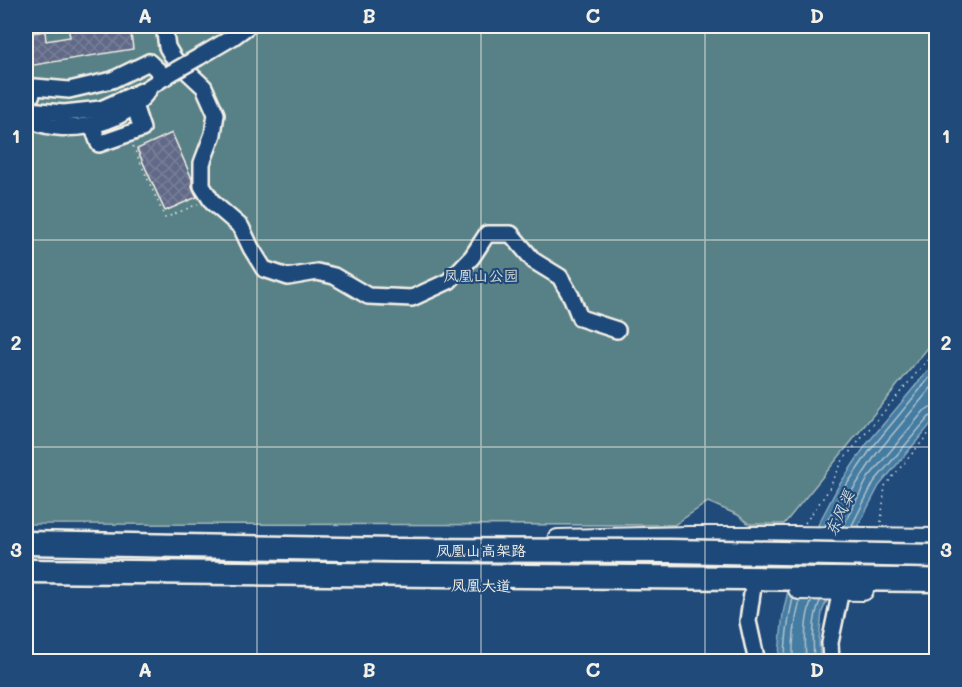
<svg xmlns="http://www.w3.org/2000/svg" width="962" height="687" font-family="Mali,'LXGW WenKai TC',sans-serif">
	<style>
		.park { fill: #588187; stroke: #a6b9b8; stroke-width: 1.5 }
		.water { fill: #457ba2; stroke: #8baabe; stroke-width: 1.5 }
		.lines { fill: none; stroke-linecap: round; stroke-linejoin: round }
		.shore { stroke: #aec2cc; stroke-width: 1.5 }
		.building { fill: url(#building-cross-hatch); stroke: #f4f1e8; stroke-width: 1.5 }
		.minor-casing { stroke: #f4f1e8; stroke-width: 20 }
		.major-casing { stroke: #f4f1e8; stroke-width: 24 }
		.highway-casing { stroke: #f4f1e8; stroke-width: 27 }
		.path { stroke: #f4f1e8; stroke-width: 1.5; stroke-dasharray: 1.5 4.5; stroke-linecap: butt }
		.minor { stroke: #1f4a7a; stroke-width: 15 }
		.major { stroke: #1f4a7a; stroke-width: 20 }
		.highway { stroke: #1f4a7a; stroke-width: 22 }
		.minor-bridge-casing { stroke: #f4f1e8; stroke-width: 20; stroke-linecap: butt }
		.highway-bridge-casing { stroke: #f4f1e8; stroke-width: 27; stroke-linecap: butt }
		.minor-bridge { stroke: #1f4a7a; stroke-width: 15 }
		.highway-bridge { stroke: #1f4a7a; stroke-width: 22 }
		.grid { fill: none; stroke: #f4f1e8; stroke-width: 1.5; stroke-opacity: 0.55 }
		.labels { text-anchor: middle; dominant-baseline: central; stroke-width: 4.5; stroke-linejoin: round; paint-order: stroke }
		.park-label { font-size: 15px; fill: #dde0d9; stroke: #1f4a7a }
		.street-label { font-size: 15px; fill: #f4f1e8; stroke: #1f4a7a }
		.water-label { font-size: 16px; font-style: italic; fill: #dadfde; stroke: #1f4a7a }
		.neatline { fill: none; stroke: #f4f1e8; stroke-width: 2 }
		.grid-label { font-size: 20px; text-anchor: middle; font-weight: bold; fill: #f4f1e8 }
	</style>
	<defs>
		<pattern id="building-cross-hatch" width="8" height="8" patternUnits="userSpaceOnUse" patternTransform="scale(1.5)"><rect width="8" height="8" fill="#616987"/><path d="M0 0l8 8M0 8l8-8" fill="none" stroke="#787f98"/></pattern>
	</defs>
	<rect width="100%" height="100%" fill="#1f4a7a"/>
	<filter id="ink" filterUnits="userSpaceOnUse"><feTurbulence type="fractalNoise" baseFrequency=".0167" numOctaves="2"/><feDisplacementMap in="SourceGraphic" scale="12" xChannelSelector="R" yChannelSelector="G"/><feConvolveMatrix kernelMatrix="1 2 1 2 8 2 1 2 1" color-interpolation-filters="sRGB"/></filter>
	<g filter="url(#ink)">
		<!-- park -->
		<polygon class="park" points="26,26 936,26 936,338 784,524 749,524 738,515 708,502 674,525 26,524"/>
		<!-- water -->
		<polygon class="water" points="936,361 936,418 879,486 857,528 822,612 819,640 820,661 780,662 779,654 783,613 793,569 817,527 838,487 866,445"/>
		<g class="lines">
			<!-- shore -->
			<g class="shore">
				<polyline points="825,526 843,490 871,449 936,370"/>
				<polyline points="833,526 850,494 877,453 936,382"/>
				<polyline points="843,526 868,478 924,411 930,407 936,407"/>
				<polyline points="851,527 874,482 929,417 936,414"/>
				<path d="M785,662C785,640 788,619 793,598"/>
				<path d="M793,662C792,641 795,620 800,600"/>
				<path d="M806,662C805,642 804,619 812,600"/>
				<path d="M814,662C813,641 812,619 820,601"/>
			</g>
		</g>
		<!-- building -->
		<g class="building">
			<polygon points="76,26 130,26 133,49 28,66 26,52 26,34 45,31 46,41 70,37 68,27"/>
			<polygon points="172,133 192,179 192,187 197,197 165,211 137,149"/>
		</g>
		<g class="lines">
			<!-- minor casing -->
			<g class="minor-casing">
				<g id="minor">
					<polyline points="166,26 165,33 167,47 174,59 204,87 216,114 213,134 202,163 202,186 213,203 241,227 251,248 264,269 288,277 317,272 334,276 368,296 412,298 449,281 472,257 487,234 511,234 534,261 560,277 572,298 580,318 617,330"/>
					<polyline points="199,57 233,37 248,26"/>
					<polyline points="26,107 35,87 69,90 112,80 149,62 165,77"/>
					<polyline points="26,110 64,113 101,109 146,89 171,73"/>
					<path d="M26,119C35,122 47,127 57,127C90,130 127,119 148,91"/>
					<polyline points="92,125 99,144 142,129 134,105"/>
					<polyline points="753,587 748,621 757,662"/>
					<polyline points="831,662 830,643 841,590"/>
				</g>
			</g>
			<!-- major casing -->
			<g class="major-casing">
				<g id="major">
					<polyline points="558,540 690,537 795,537 936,539"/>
					<polyline points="799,589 863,590"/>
				</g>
			</g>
			<!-- highway casing -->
			<g class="highway-casing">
				<polyline id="highway" points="26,571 936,580"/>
			</g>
			<!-- path -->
			<g class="path">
				<polyline points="133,146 165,218 198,204"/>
				<polyline points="881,522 885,486 936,425"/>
				<polyline points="805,523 828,491 843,460 936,350"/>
			</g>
			<!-- minor -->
			<use href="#minor" class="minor"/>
			<!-- major -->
			<use href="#major" class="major"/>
			<!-- highway -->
			<use href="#highway" class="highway"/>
			<!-- minor-bridge casing -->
			<g class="minor-bridge-casing">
				<polyline id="minor-bridge" points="171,73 199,57"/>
			</g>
			<!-- highway-bridge casing -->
			<g class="highway-bridge-casing">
				<polyline id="highway-bridge" points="26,543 394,550 670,551 936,556"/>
			</g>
			<!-- minor-bridge -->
			<use href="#minor-bridge" class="minor-bridge"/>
			<!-- highway-bridge -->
			<use href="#highway-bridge" class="highway-bridge"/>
		</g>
	</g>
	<!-- grid -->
	<path class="grid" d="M257,26V662M481,26V662M705,26V662M26,240H936M26,447H936"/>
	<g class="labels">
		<!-- park labels -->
		<g class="park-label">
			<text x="481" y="275">凤凰山公园</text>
		</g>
		<!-- street labels -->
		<g class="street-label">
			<text x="481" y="550">凤凰山高架路</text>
			<text transform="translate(481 585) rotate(1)">凤凰大道</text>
		</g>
		<!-- water labels -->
		<g class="water-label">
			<text transform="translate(839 513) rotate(-65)">东风渠</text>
		</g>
	</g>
	<!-- margin -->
	<rect width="962" height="687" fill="none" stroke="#1f4a7a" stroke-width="66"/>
	<rect x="33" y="33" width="896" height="621" class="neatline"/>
	<g class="grid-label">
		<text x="145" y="23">A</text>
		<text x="369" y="23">B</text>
		<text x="593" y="23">C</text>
		<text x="817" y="23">D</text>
		<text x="16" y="143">1</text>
		<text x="946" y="143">1</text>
		<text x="16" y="350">2</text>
		<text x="946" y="350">2</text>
		<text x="16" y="557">3</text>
		<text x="946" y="557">3</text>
		<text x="145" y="677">A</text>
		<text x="369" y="677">B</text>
		<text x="593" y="677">C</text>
		<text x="817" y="677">D</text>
	</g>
</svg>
